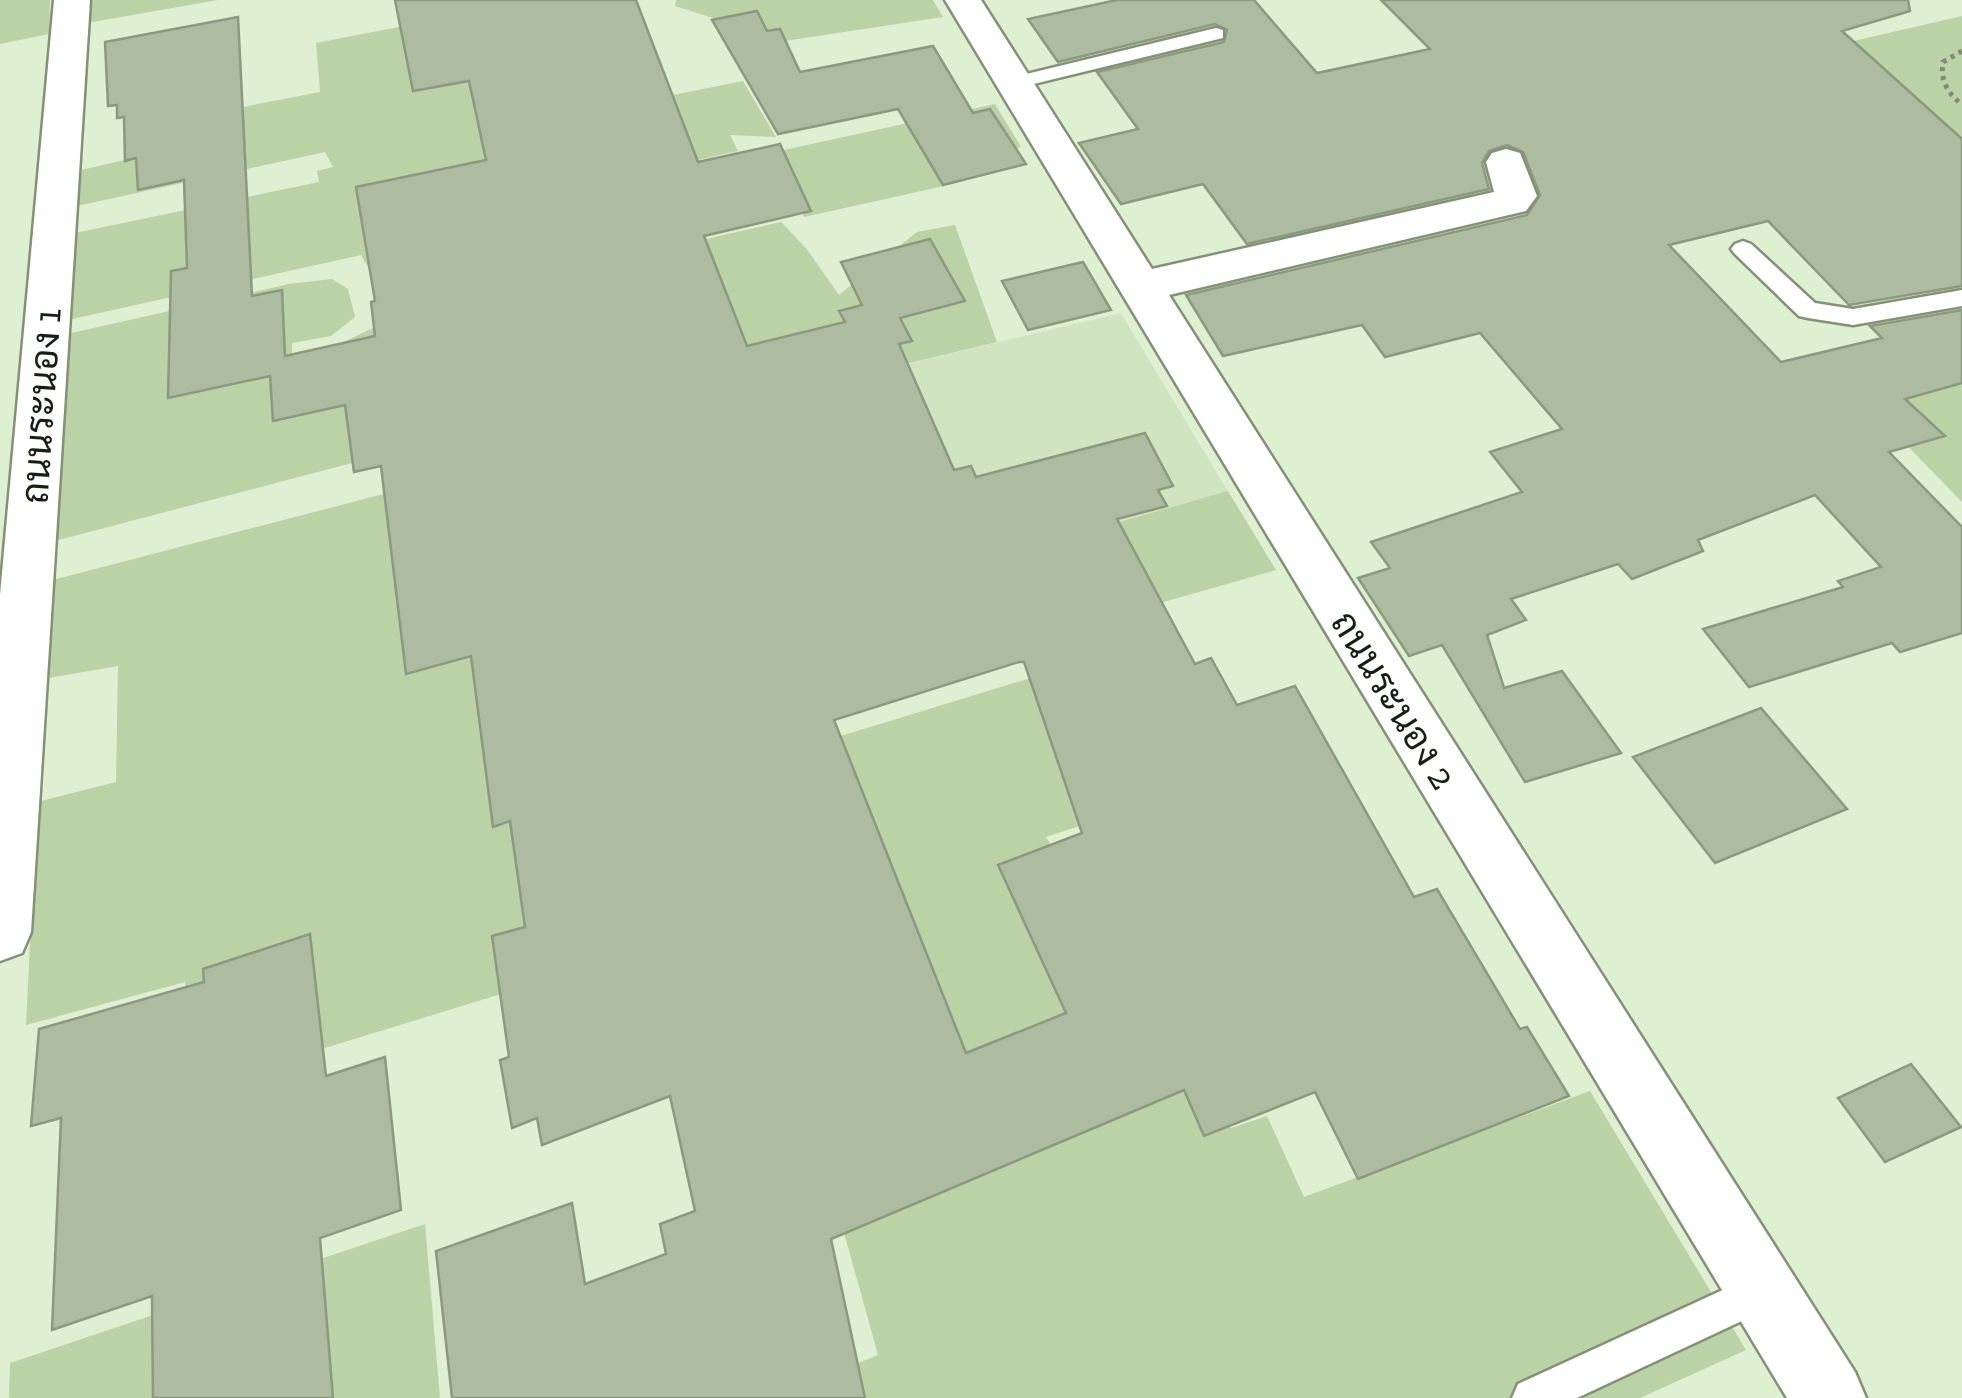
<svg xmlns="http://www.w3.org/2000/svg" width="1962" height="1398" font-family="'Zilla Slab',Sarabun,serif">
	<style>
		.built { fill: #d1e4c1 }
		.green { fill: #bbd2a7 }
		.building { fill: #adbca1; stroke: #8b997f; stroke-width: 2.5; fill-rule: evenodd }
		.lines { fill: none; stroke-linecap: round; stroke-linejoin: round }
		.service-casing { stroke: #839177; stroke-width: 5 }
		.minor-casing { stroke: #839177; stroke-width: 5 }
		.path { stroke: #818c78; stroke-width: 5; stroke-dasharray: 4 5; stroke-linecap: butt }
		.service { fill: #fff; fill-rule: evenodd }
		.minor { fill: #fff; fill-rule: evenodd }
		.labels { text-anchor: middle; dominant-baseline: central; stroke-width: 9; stroke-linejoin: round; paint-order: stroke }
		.street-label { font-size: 38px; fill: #181e13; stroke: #fff }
	</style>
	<rect width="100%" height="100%" fill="#dfefd2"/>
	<!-- built -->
	<polygon class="built" points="1121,313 1228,491 682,646 623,432"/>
	<!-- green -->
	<g class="green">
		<polygon points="0,0 50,0 49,34 0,44"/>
		<polygon points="89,0 218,0 87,23"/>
		<polygon points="676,0 933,0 943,17 785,41 675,6"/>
		<polygon points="507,6 579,268 781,222 806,248 839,295 917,232 955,225 997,342 623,432 756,916 191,1089 185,982 26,1025 37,802 116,782 118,666 43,679 49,581 437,480 432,442 51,542 67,334 289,284 332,279 348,289 355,317 331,336 292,343 292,358 344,342 377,326 373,296 441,277 439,256 370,271 361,255 68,320 75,233 319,182 317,171 333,167 325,152 77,206 81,170 156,153 155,124 320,92 316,43"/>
		<polygon points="1962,16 1962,148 1849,42"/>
		<polygon points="743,81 776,137 730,135 738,151 639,173 613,107"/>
		<polygon points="995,104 1021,147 934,167 944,186 804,217 772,149 784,150"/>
		<polygon points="1962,368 1962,502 1856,393"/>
		<polygon points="1228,491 1276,570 1125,613 1070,536"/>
		<polygon points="1050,672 1101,819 1046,837 1231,1128 1267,1116 1304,1197 1590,1091 1746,1350 1640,1398 773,1398 878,1355 761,934 818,743"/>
		<polygon points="425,1224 440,1398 9,1398 10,1363"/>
	</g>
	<!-- building -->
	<g class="building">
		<path d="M395,0H636L698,162L780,144L811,211L704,236L747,346L845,322L839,311L862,305L841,262L930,239L965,301L900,318L912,341L899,344L954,470L971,466L976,477L1145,433L1173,486L1158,490L1167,506L1117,519L1195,664L1211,658L1237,705L1295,686L1414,897L1437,889L1520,1029L1527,1027L1569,1096L1358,1179L1315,1092L1204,1136L1184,1090L831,1239L865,1398H452L436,1251L572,1203L585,1284L666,1254L660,1224L695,1211L670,1096L542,1145L537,1118L512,1128L500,1060L509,1057L492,936L525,927L510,821L493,827L471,656L406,674L381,466L354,472L345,405L273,421L270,376L168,398L171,271L187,268L184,180L138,190L136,158L125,161L124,117L117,118V105L108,106L105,42L238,17L252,296L282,290L285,356L375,336L371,302L375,301L356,187L486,160L469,81L413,91ZM1019,662H1024L1082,833L998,865L1066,1013L966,1053L834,720Z"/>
		<polygon points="1117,0 1254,0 1317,73 1430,49 1381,0 1908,0 1910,11 1842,31 1962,139 1962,286 1849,305 1768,221 1669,245 1781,362 1882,338 1870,326 1962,310 1962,383 1905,399 1945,436 1889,452 1962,527 1962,633 1900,652 1892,643 1749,687 1703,629 1843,587 1838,581 1881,567 1815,495 1698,540 1703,551 1632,579 1618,564 1511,599 1526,620 1487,635 1504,688 1562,671 1621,753 1525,782 1442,645 1409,656 1358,578 1390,568 1371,542 1522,492 1490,452 1562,429 1480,333 1385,357 1362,325 1223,356 1186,295 1527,215 1540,195 1523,152 1507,145 1489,151 1482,163 1489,189 1247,244 1203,184 1121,204 1079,143 1138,129 1097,72 1224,42 1227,30 1215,24 1058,62 1028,19"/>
		<polygon points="757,11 767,31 780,29 800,72 933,46 973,113 990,109 1026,164 943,185 898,109 778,134 712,20"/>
		<polygon points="1083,262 1111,310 1028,330 1002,281"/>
		<polygon points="1761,708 1847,809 1715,863 1633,757"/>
		<polygon points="310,934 326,1076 385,1057 401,1210 320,1238 333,1398 153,1398 152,1296 52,1330 61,1118 31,1126 39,1029 204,982 203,969"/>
		<polygon points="1911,1064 1961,1127 1885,1162 1838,1098"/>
	</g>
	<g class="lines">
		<!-- service casing -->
		<g class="service-casing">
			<g id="service">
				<polygon points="1216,28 1223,30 1223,38 1013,89 1003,83 1006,79"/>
				<polygon points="1743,241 1751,244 1815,303 1853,309 1962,290 1962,306 1853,325 1808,318 1799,316 1735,254 1731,249 1735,244"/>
				<polygon points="1762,1272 1776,1277 1781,1291 1776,1305 1577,1398 1512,1398 1518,1384"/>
			</g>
		</g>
		<!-- minor casing -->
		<g class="minor-casing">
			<g id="minor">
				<polygon points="54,0 90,0 31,932 22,953 0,961 0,595"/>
				<polygon points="945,0 981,0 1152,269 1494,192 1486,162 1492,153 1506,149 1520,153 1537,196 1526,211 1169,295 1855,1372 1866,1398 1787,1398"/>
			</g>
		</g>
		<!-- path -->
		<path class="path" d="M1962,51L1943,62C1940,81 1948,93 1962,105"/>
		<!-- service -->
		<use href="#service" class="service"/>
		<!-- minor -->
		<use href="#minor" class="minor"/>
	</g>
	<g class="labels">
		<!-- street labels -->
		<g class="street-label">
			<text transform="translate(41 406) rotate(-86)">ถนนระนอง 1</text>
			<text transform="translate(1394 700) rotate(58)">ถนนระนอง 2</text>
		</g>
	</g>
</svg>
